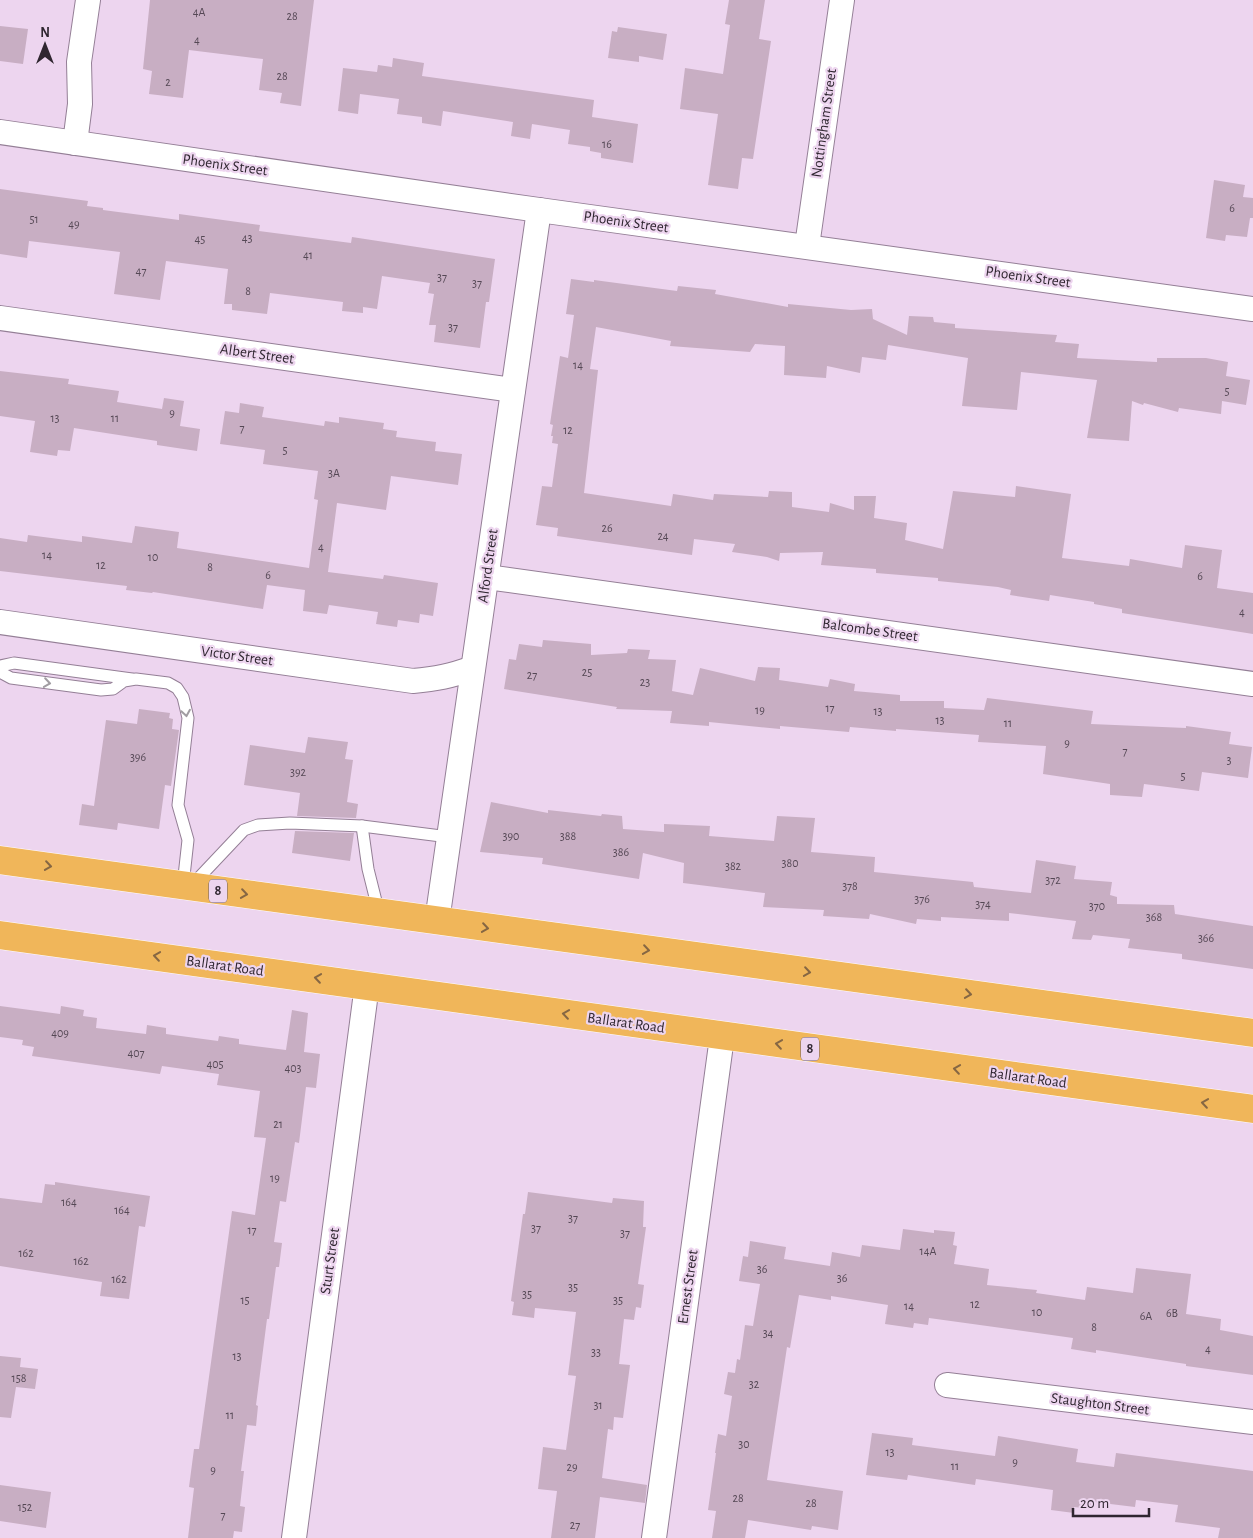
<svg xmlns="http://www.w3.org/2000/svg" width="1253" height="1538" font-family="'Alegreya Sans',sans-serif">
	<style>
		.building { fill: #c8aec3 }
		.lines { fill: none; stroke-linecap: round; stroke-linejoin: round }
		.service-casing { stroke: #947f96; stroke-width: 13 }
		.minor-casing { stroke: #947f96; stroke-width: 26 }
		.trunk-casing { stroke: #fff; stroke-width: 29 }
		.service { stroke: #fff; stroke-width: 11 }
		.minor { stroke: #fff; stroke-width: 24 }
		.trunk { stroke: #f0b65a; stroke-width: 28 }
		.oneway { stroke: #a19da2 }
		.oneway2 { stroke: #866743 }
		.labels { text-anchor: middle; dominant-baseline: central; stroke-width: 4.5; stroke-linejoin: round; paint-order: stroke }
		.number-label { font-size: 12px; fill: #554855 }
		.shield { fill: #edd5ef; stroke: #685a69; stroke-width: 1 }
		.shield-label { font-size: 14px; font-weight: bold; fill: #2f2630 }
		.street-label { font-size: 15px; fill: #2f2630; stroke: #edd5ef }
	</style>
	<rect width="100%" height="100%" fill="#edd5ef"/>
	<!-- building -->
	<g class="building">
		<polygon points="150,0 314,0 301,106 280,103 282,93 259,90 263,59 189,50 183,98 149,94 152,71 143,69"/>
		<polygon points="729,0 765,0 759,39 771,41 753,159 742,158 738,189 708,185 718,114 680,109 685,68 723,74 730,25 725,24"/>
		<polygon points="0,26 28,29 23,64 0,61"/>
		<polygon points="618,27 667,34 663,60 639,56 639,62 608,58 612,31 617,32"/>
		<polygon points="393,58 424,63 422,76 594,100 592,117 638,124 633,163 601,158 601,153 590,151 590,147 568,144 570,130 532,124 530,139 511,136 513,122 443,111 441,126 422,123 422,117 397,114 399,99 360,94 358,114 338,111 343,68 377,72 378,65 392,67"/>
		<polygon points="1214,180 1245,185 1243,197 1253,198 1253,218 1250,218 1247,237 1226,235 1225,241 1206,238"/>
		<polygon points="0,189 88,201 87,206 103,208 103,210 179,220 179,214 260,225 259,231 351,243 352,237 495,259 489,302 486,302 480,348 434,342 436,325 429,325 434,294 428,293 430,283 382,276 377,309 363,307 363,313 342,311 343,302 270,293 267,314 232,310 232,304 224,304 228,269 166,261 160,300 114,294 120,252 29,241 27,258 0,254"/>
		<polygon points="571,279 594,282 594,280 677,291 678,286 716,290 715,294 788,307 788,304 851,310 872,309 873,319 907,335 909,316 933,317 934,322 955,324 955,328 1057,335 1055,342 1079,344 1077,358 1157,362 1157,358 1206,358 1228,362 1226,376 1250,380 1246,405 1222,401 1221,414 1179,408 1178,412 1144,403 1143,405 1132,401 1129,441 1087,438 1097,380 1021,372 1017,410 962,406 968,358 888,345 886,360 862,357 860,373 827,366 826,378 784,375 785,346 755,344 750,352 670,346 671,341 596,327 590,369 598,370 584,493 671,506 673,494 713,500 714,494 768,497 769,491 792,492 792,507 829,512 830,503 854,510 854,496 876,496 874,518 907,523 905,540 943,549 953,491 1015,497 1016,486 1071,494 1062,558 1129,566 1130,559 1182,568 1185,545 1222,550 1217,588 1253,593 1253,634 1122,613 1122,609 1094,604 1094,602 1050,595 1049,601 1010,595 1011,590 998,587 938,581 938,578 876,573 876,569 821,565 823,552 780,553 779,561 767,557 732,552 735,544 694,539 692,555 557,536 558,528 536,525 542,486 552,487 558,444 552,443 553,436 551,436 553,425 550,424 560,356 568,358 574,315 566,314"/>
		<polygon points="0,371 69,379 68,384 119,391 117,402 162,409 164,398 184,401 180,426 200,429 197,451 157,445 157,441 74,428 70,451 58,450 57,456 30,452 35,421 0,416"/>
		<polygon points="240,403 264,407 262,417 324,426 325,421 339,423 339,417 384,423 383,429 397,431 396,437 436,442 435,451 462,454 458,485 391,476 386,510 337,503 328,572 383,579 384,575 438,583 433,616 420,614 419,623 398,620 397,627 376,624 378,612 329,605 327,614 303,611 305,590 267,585 263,609 153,592 152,593 126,590 127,586 0,571 0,538 27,542 28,535 82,542 82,536 132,543 135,526 179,532 177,548 309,568 318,500 314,499 318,471 263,464 265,450 220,444 225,411 239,413"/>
		<polygon points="543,640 591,644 591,655 627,653 628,649 650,650 648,659 676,660 672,691 693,695 700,668 755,681 758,667 780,668 779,680 828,687 830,679 855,684 854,691 900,695 900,701 944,701 944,708 984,710 987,698 1093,711 1091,724 1186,728 1186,726 1231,732 1229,744 1252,747 1248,778 1202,772 1199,791 1144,784 1142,797 1110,795 1110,784 1043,774 1046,746 978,742 979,735 896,729 896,731 850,727 849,732 780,726 780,729 709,722 709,726 670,723 672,711 616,709 617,707 504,689 509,659 516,660 519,644 542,647"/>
		<polygon points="139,709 170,713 169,718 173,719 172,729 179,730 171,786 165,785 159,829 118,823 117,830 79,825 82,804 94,806 106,720 137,724"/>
		<polygon points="308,737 348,742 345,759 353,760 347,802 358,804 356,818 297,816 300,793 244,785 250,745 305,753"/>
		<polygon points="491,802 548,813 548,810 601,816 602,814 622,816 623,829 664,832 664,824 710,826 709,836 774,841 777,816 815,818 811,852 875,857 874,872 973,882 974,887 1031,893 1036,860 1076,866 1074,879 1112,882 1110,895 1117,897 1117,904 1174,905 1175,914 1253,926 1253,969 1182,959 1182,954 1128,948 1130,939 1093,935 1091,940 1072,939 1076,921 1009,913 1009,921 941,917 941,921 917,919 916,924 870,914 869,919 823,916 824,910 763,907 765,893 683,883 684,863 643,853 639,879 542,864 543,858 480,852"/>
		<polygon points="295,831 354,833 350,861 292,853"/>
		<polygon points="0,1006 60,1014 61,1006 84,1010 83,1016 97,1018 96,1028 146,1034 147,1025 166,1028 166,1034 218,1041 219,1036 239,1039 239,1044 286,1050 292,1010 308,1013 304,1052 320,1054 316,1088 306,1087 299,1143 295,1142 286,1202 280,1201 274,1242 282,1243 279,1267 276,1267 269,1319 267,1319 256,1405 258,1406 256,1426 247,1425 241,1471 244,1471 240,1506 245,1507 242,1532 234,1531 233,1538 188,1538 194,1488 189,1487 194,1449 199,1449 232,1211 255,1215 266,1138 254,1137 260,1091 217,1085 219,1074 162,1066 160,1074 32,1056 34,1047 22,1045 23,1040 0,1037"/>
		<polygon points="55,1182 150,1196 145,1227 139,1226 129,1299 100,1296 102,1282 0,1266 0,1198 42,1203 45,1184 55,1185"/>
		<polygon points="528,1192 612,1203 613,1198 644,1201 643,1227 646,1227 638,1284 644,1285 641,1308 636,1307 634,1320 624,1319 619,1364 630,1365 623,1418 614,1417 613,1430 608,1429 602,1478 647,1485 645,1503 600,1497 595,1538 551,1538 557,1491 538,1489 543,1447 566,1450 576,1376 568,1375 576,1312 535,1308 534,1318 512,1315 514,1302 511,1301 523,1214 525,1214"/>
		<polygon points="903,1229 934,1233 934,1230 955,1232 953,1245 957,1246 954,1264 989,1269 987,1285 1037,1290 1036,1293 1085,1300 1087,1287 1133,1293 1136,1268 1191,1274 1186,1314 1221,1319 1220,1330 1253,1336 1253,1375 1186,1366 1186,1364 1096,1350 1096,1353 1071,1349 1073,1338 929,1318 928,1325 914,1323 913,1328 885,1324 888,1305 831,1296 831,1300 799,1295 790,1348 787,1347 767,1480 843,1491 838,1530 812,1526 811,1530 748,1520 745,1538 712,1538 716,1511 708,1510 716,1453 715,1453 718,1434 726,1436 732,1396 724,1394 728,1372 735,1373 737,1359 740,1360 745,1325 753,1326 760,1284 739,1281 743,1256 748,1257 750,1241 786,1247 784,1259 830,1266 832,1252 860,1257 862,1245 900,1250"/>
		<polygon points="0,1356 21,1358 20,1367 38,1369 35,1389 16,1387 11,1418 0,1417"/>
		<polygon points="872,1433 913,1438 912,1445 995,1456 998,1436 1078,1449 1076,1462 1114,1467 1116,1453 1253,1471 1253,1538 1218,1538 1220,1528 1175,1522 1178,1505 1136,1500 1135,1507 1094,1502 1093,1509 1074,1507 1074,1513 1051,1510 1053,1490 976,1479 975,1485 908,1475 907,1480 866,1475"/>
		<polygon points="0,1485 51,1492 46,1528 0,1521"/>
	</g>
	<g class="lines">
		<!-- service casing -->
		<g class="service-casing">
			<g id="service">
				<polyline points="0,666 14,663 132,679"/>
				<polyline points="0,672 11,678 101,690 113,689 124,681 136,679 168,683 177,688 183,697 188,718 178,805 188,840 183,885"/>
				<polyline points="362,826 368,869 379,913"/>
				<polyline points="193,884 244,830 258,825 290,823 362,826 449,837"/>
			</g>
		</g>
		<!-- minor casing -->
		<g class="minor-casing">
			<g id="minor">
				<polyline points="0,132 539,210 1253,309"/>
				<polyline points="75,143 80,104 79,62 88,0"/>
				<polyline points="807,246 842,0"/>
				<polyline points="0,318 513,390"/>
				<polyline points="487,577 1253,684"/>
				<path d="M0,622L413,681C436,679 451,676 473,668"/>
				<polyline points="437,921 539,210"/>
				<polyline points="947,1385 1253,1422"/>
				<polyline points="294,1538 367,985"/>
				<polyline points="654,1538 722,1037"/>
			</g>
		</g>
		<!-- trunk casing -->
		<g class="trunk-casing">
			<g id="trunk">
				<polyline points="0,860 1253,1033"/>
				<polyline points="0,935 1253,1109"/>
			</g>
		</g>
		<!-- service -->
		<use href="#service" class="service"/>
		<!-- minor -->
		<use href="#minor" class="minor"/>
		<!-- trunk -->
		<use href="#trunk" class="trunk"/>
	</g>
	<!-- one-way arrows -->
	<defs><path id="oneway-chevron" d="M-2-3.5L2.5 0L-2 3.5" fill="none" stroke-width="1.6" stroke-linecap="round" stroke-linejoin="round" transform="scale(1.25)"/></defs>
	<g class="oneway">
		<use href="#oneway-chevron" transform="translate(47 683) rotate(8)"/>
		<use href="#oneway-chevron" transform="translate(186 713) rotate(81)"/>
	</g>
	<g class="oneway2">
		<use href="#oneway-chevron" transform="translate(48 866) rotate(8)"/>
		<use href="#oneway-chevron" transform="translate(244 894) rotate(8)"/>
		<use href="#oneway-chevron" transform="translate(485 928) rotate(8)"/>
		<use href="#oneway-chevron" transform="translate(646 950) rotate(8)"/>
		<use href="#oneway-chevron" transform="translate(157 956) rotate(-172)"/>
		<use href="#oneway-chevron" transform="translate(807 972) rotate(8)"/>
		<use href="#oneway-chevron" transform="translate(318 978) rotate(-172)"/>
		<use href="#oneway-chevron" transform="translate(968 994) rotate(8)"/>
		<use href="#oneway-chevron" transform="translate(566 1014) rotate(-172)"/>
		<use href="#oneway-chevron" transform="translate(779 1044) rotate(-172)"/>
		<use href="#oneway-chevron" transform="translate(957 1069) rotate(-172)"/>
		<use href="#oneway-chevron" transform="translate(1205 1103) rotate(-172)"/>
	</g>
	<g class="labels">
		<!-- number labels -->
		<g class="number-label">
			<text x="199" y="12">4A</text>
			<text x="292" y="16">28</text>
			<text x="197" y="40">4</text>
			<text x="282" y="76">28</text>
			<text x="168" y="82">2</text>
			<text x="607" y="144">16</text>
			<text x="1232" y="208">6</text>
			<text x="34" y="219">51</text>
			<text x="74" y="224">49</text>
			<text x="247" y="238">43</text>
			<text x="200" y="239">45</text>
			<text x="308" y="255">41</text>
			<text x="141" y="271">47</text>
			<text x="442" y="277">37</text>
			<text x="477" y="283">37</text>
			<text x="248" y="291">8</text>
			<text x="453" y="327">37</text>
			<text x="578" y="365">14</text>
			<text x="1227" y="391">5</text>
			<text x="172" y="413">9</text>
			<text x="55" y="418">13</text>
			<text x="115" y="418">11</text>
			<text x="242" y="428">7</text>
			<text x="568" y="430">12</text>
			<text x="285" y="450">5</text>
			<text x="334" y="473">3A</text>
			<text x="607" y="528">26</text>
			<text x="663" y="536">24</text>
			<text x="321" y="547">4</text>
			<text x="47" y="555">14</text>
			<text x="153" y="557">10</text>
			<text x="101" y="565">12</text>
			<text x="210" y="567">8</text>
			<text x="268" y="575">6</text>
			<text x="1200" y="576">6</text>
			<text x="1242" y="612">4</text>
			<text x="587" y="672">25</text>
			<text x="532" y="675">27</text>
			<text x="645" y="682">23</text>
			<text x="830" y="708">17</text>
			<text x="760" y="710">19</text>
			<text x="878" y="711">13</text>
			<text x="940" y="720">13</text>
			<text x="1008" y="723">11</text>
			<text x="1067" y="743">9</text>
			<text x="1125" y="751">7</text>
			<text x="138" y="757">396</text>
			<text x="1229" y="760">3</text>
			<text x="298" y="772">392</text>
			<text x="1183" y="776">5</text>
			<text x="511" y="836">390</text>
			<text x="568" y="836">388</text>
			<text x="621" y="852">386</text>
			<text x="790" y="863">380</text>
			<text x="733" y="866">382</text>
			<text x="1053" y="880">372</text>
			<text x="850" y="886">378</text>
			<text x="922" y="899">376</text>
			<text x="983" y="904">374</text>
			<text x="1097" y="906">370</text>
			<text x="1154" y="917">368</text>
			<text x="1206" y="938">366</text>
			<text x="60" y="1033">409</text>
			<text x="136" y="1053">407</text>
			<text x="215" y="1064">405</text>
			<text x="293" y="1068">403</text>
			<text x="278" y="1124">21</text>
			<text x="275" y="1178">19</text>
			<text x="69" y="1202">164</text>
			<text x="122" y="1210">164</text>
			<text x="573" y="1218">37</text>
			<text x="536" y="1228">37</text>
			<text x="252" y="1230">17</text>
			<text x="625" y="1233">37</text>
			<text x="928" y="1251">14A</text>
			<text x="26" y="1253">162</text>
			<text x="81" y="1261">162</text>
			<text x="762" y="1269">36</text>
			<text x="842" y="1278">36</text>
			<text x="119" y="1279">162</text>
			<text x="573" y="1287">35</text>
			<text x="527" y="1294">35</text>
			<text x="245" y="1300">15</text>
			<text x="618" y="1300">35</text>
			<text x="975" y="1304">12</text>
			<text x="909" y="1306">14</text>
			<text x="1037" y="1312">10</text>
			<text x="1172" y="1313">6B</text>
			<text x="1146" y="1316">6A</text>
			<text x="1094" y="1327">8</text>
			<text x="768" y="1333">34</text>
			<text x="1208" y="1349">4</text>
			<text x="596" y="1352">33</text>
			<text x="237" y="1356">13</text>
			<text x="19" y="1378">158</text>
			<text x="754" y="1384">32</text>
			<text x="598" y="1405">31</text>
			<text x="230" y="1415">11</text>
			<text x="744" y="1444">30</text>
			<text x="890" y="1452">13</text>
			<text x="1015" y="1462">9</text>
			<text x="955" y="1466">11</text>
			<text x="572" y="1467">29</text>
			<text x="213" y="1470">9</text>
			<text x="738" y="1498">28</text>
			<text x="811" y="1503">28</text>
			<text x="25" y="1507">152</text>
			<text x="223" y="1515">7</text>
			<text x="575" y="1525">27</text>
		</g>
		<!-- shield labels -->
		<g class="shield">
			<rect x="209" y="879.5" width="18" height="23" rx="4"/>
			<rect x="801" y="1037.5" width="18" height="23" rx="4"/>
		</g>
		<g class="shield-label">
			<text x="218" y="891">8</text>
			<text x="810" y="1049">8</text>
		</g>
		<!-- street labels -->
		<g class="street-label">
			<text transform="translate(824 123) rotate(-82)">Nottingham Street</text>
			<text transform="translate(225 165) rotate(8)">Phoenix Street</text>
			<text transform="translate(626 222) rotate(8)">Phoenix Street</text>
			<text transform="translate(1028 277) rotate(8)">Phoenix Street</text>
			<text transform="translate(257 354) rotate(8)">Albert Street</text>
			<text transform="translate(488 566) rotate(-82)">Alford Street</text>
			<text transform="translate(870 630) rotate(8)">Balcombe Street</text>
			<text transform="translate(237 656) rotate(8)">Victor Street</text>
			<text transform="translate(225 966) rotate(8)">Ballarat Road</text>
			<text transform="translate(626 1023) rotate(8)">Ballarat Road</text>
			<text transform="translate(1028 1078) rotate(8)">Ballarat Road</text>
			<text transform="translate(330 1261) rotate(-82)">Sturt Street</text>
			<text transform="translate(688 1287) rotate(-82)">Ernest Street</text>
			<text transform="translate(1100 1404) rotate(7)">Staughton Street</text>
		</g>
	</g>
	<!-- north arrow -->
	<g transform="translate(45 45)" stroke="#edd5ef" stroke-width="4" paint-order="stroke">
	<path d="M0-4L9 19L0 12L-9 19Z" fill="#2f2630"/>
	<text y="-8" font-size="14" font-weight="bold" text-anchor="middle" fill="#2f2630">N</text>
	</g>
	<!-- scale -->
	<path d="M1073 1508v8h76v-8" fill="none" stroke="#2f2630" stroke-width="2.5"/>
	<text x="1080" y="1508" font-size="15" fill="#2f2630" stroke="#edd5ef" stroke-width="4" paint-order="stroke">20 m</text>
</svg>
